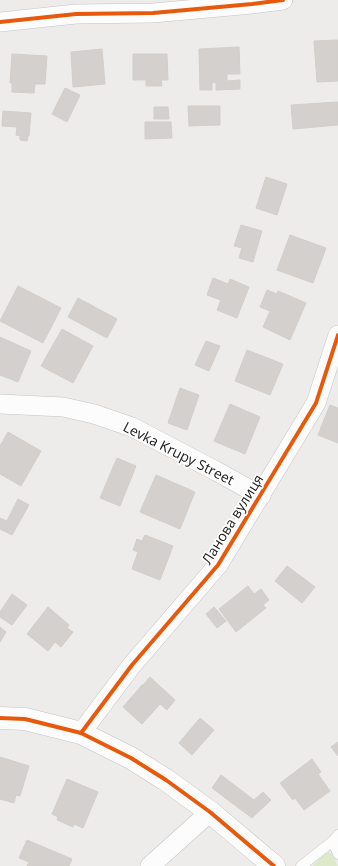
<svg xmlns="http://www.w3.org/2000/svg" width="338" height="866" font-family="'Open Sans',sans-serif">
	<style>
		.grass { fill: #dce9cb }
		.building { fill: #d3d0ce; stroke: #d1cecb }
		.lines { fill: none; stroke-linecap: round; stroke-linejoin: round }
		.service-casing { stroke: #c5c4c4; stroke-width: 11 }
		.minor-casing { stroke: #c5c4c4; stroke-width: 20 }
		.tertiary-casing { stroke: #c5c4c4; stroke-width: 23 }
		.service { stroke: #fcfcfc; stroke-width: 10 }
		.minor { stroke: #fcfcfc; stroke-width: 19 }
		.tertiary { stroke: #fcfcfc; stroke-width: 22 }
		.cycleway-casing { stroke: #fff; stroke-width: 6 }
		.cycleway { stroke: #e8590c; stroke-width: 4 }
		.labels { text-anchor: middle; dominant-baseline: central; stroke-width: 3.5; stroke-linejoin: round; paint-order: stroke }
		.street-label { font-size: 14px; fill: #202020; stroke: #fff }
	</style>
	<rect width="100%" height="100%" fill="#eeecea"/>
	<!-- grass -->
	<path class="grass" d="M329,852L335,859L337,866H313C318,860 322,855 329,852Z"/>
	<!-- building -->
	<g class="building">
		<polygon points="338,40 338,81 317,82 314,41"/>
		<polygon points="239,47 240,74 227,74 227,81 240,80 240,89 216,90 216,82 212,83 212,90 200,90 199,49"/>
		<polygon points="102,49 105,84 73,87 71,52"/>
		<polygon points="12,54 47,56 45,84 35,84 34,93 12,92 12,83 10,83"/>
		<polygon points="133,54 167,54 168,80 161,80 162,86 146,86 146,80 133,80"/>
		<polygon points="65,88 80,95 67,122 52,114"/>
		<polygon points="338,102 338,125 293,129 291,105"/>
		<polygon points="188,106 220,106 220,125 189,126"/>
		<polygon points="154,107 168,107 169,119 154,119"/>
		<polygon points="3,111 31,113 29,136 28,136 27,141 20,140 20,136 16,135 17,127 2,126"/>
		<polygon points="145,122 171,122 172,138 145,139"/>
		<polygon points="266,177 287,184 277,215 256,208"/>
		<polygon points="241,225 262,231 253,262 239,258 242,248 234,246"/>
		<polygon points="290,235 326,248 313,283 277,270"/>
		<polygon points="213,278 228,284 230,279 249,287 237,318 217,310 221,300 207,295"/>
		<polygon points="18,286 61,308 43,343 0,321"/>
		<polygon points="267,290 277,294 278,291 306,303 290,340 263,327 270,311 260,307"/>
		<polygon points="78,298 117,319 107,338 68,317"/>
		<polygon points="62,329 93,346 73,383 41,366"/>
		<polygon points="0,337 31,351 18,382 0,375"/>
		<polygon points="206,341 220,346 209,371 195,365"/>
		<polygon points="247,350 283,364 270,395 235,381"/>
		<polygon points="180,388 199,395 187,430 168,423"/>
		<polygon points="230,404 260,417 245,454 214,441"/>
		<polygon points="330,405 338,408 338,443 318,435"/>
		<polygon points="8,432 41,451 21,486 0,474 0,446"/>
		<polygon points="117,458 136,466 120,506 100,498"/>
		<polygon points="156,475 195,492 180,529 140,512"/>
		<polygon points="18,499 29,505 12,535 0,529 0,518 7,521"/>
		<polygon points="145,535 173,546 160,580 132,569 138,552 133,550 137,539 142,541"/>
		<polygon points="287,566 315,587 302,603 275,581"/>
		<polygon points="248,586 254,594 261,589 269,600 263,605 266,608 236,632 219,609"/>
		<polygon points="12,594 27,605 12,625 0,617 0,612"/>
		<polygon points="48,607 69,625 67,628 73,632 61,647 55,642 48,651 27,634"/>
		<polygon points="214,607 226,621 217,628 206,614"/>
		<polygon points="0,627 6,632 0,642"/>
		<polygon points="150,677 175,700 167,710 160,704 142,724 123,707 142,685 143,685"/>
		<polygon points="200,718 214,730 192,755 179,743"/>
		<polygon points="338,742 338,756 331,747"/>
		<polygon points="0,757 29,766 20,796 16,795 14,803 0,799"/>
		<polygon points="312,759 321,772 318,774 330,791 304,810 295,798 293,800 280,783 283,781"/>
		<polygon points="221,775 254,800 263,792 271,800 252,818 212,788"/>
		<polygon points="67,779 98,792 83,828 74,824 73,827 57,820 58,817 52,814"/>
		<polygon points="27,840 72,859 69,866 27,866 29,862 19,858"/>
	</g>
	<g class="lines">
		<!-- service casing -->
		<g class="service-casing">
			<g id="service">
				<polyline points="333,841 338,854"/>
				<polyline points="301,866 333,841 338,835"/>
			</g>
		</g>
		<!-- minor casing -->
		<g class="minor-casing">
			<g id="minor">
				<polyline points="0,22 76,14 153,13 252,4 283,0"/>
				<polyline points="0,404 63,407 94,414 132,427 216,471 261,496"/>
				<polyline points="81,733 132,665 218,565 316,403 338,335"/>
				<polyline points="150,866 210,812"/>
			</g>
		</g>
		<!-- tertiary casing -->
		<g class="tertiary-casing">
			<polyline id="tertiary" points="0,718 25,719 81,733 131,758 166,780 210,812 274,866"/>
		</g>
		<!-- service -->
		<use href="#service" class="service"/>
		<!-- minor -->
		<use href="#minor" class="minor"/>
		<!-- tertiary -->
		<use href="#tertiary" class="tertiary"/>
		<!-- cycleway casing -->
		<g class="cycleway-casing">
			<g id="cycleway">
				<polyline points="0,22 76,14 153,13 252,4 283,0"/>
				<polyline points="0,718 25,719 81,733 131,758 166,780 210,812 274,866"/>
				<polyline points="81,733 132,665 218,565 316,403 338,335"/>
			</g>
		</g>
		<!-- cycleway -->
		<use href="#cycleway" class="cycleway"/>
	</g>
	<g class="labels">
		<!-- street labels -->
		<g class="street-label">
			<text transform="translate(179 453) rotate(27)">Levka Krupy Street</text>
			<text transform="translate(232 519) rotate(-58)">Ланова вулиця</text>
		</g>
	</g>
</svg>
